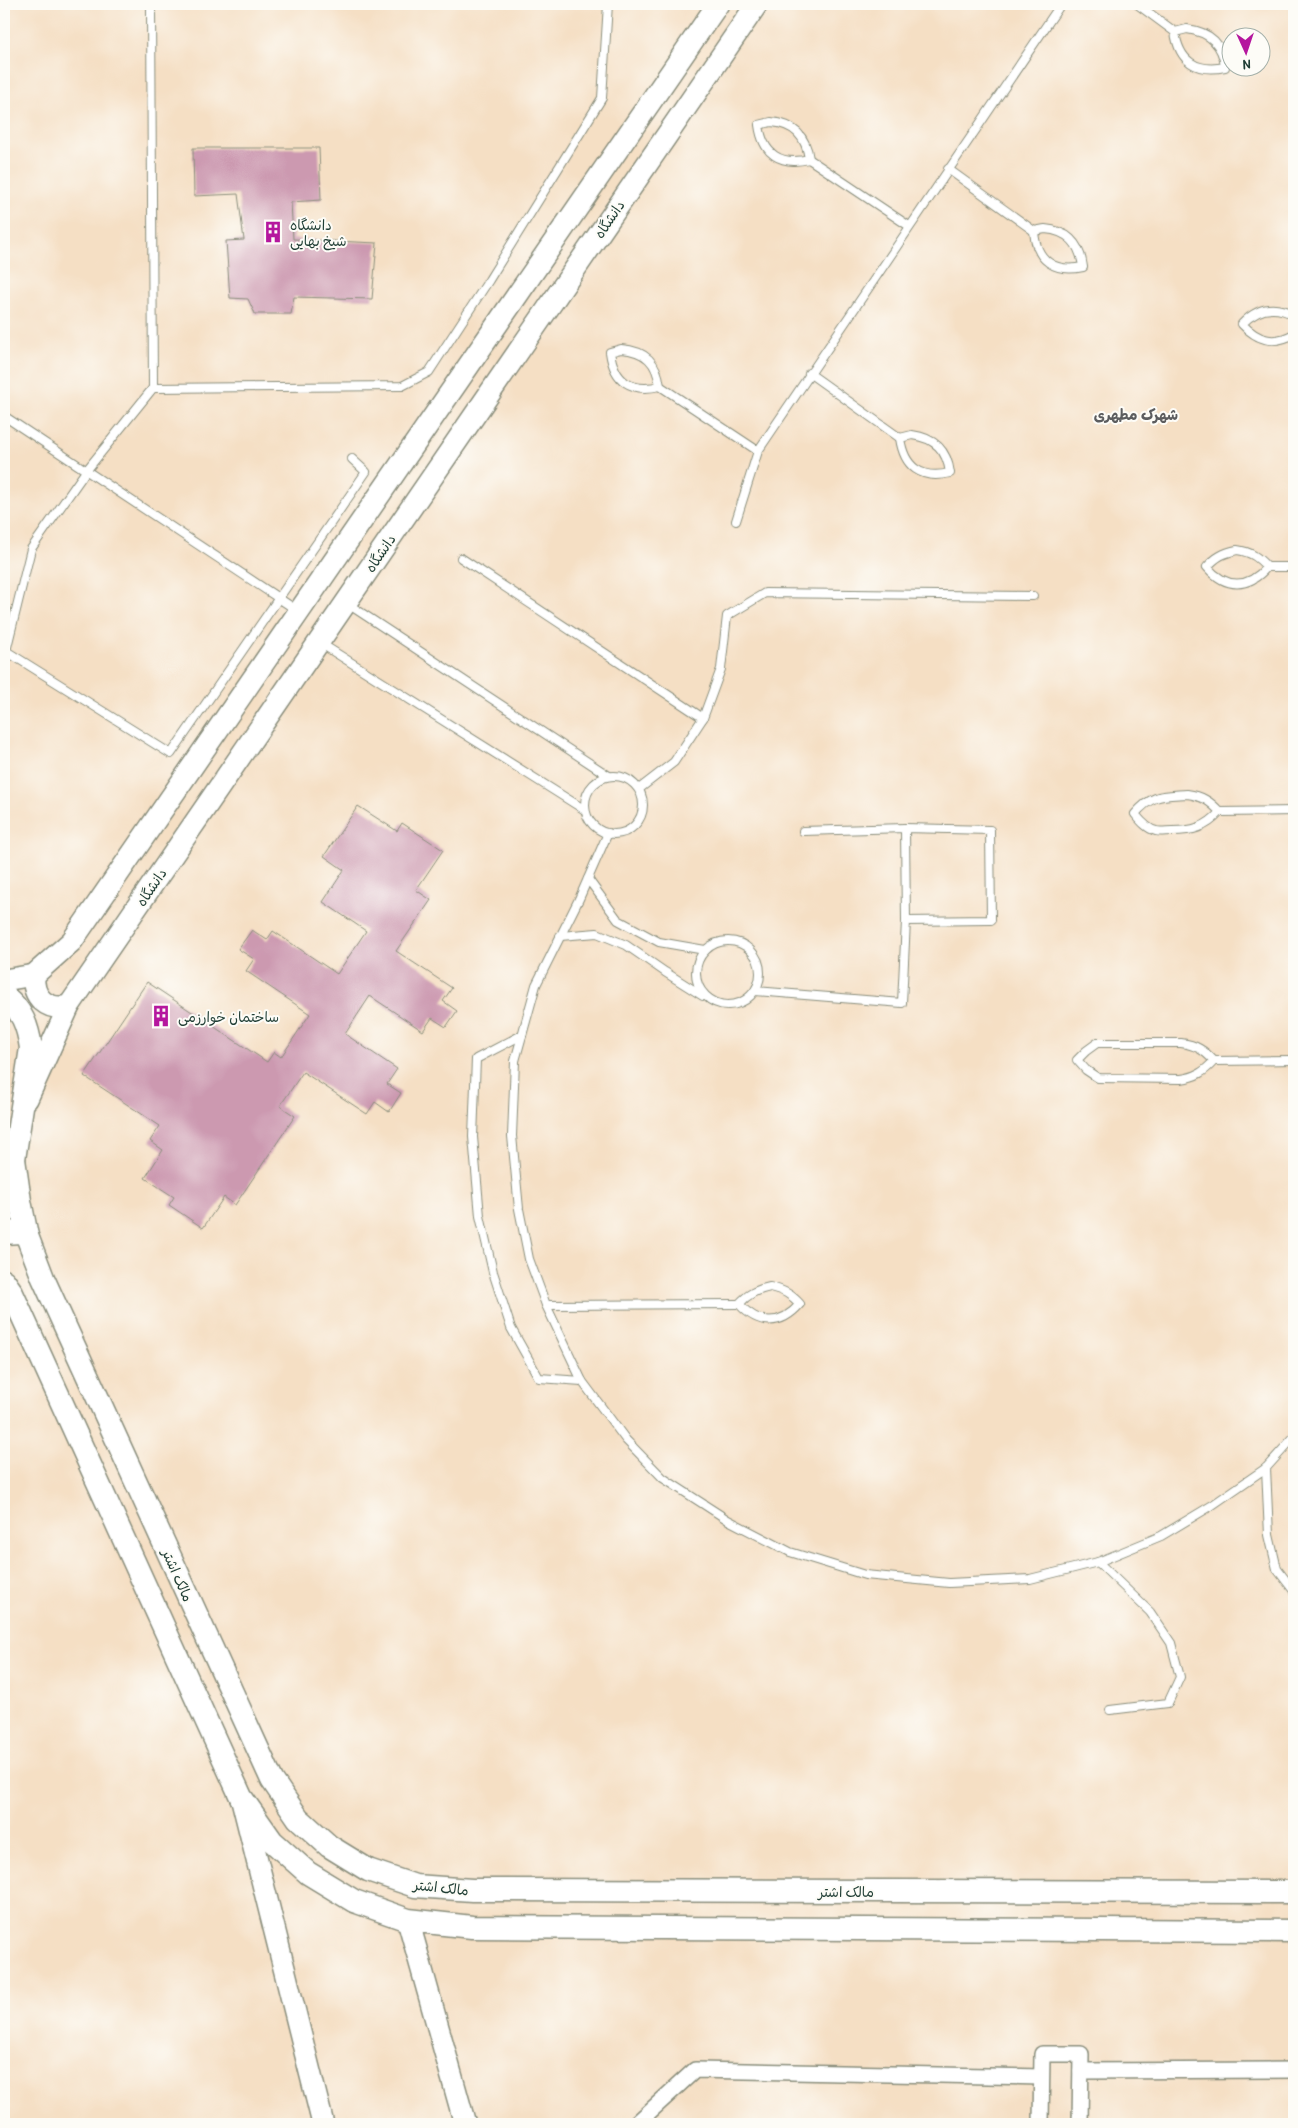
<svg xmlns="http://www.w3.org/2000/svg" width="1298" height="2128" font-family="'Patrick Hand','Playpen Sans Arabic',sans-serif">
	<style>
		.building { fill: #cc99b0 }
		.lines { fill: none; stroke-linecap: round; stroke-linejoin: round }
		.lane-casing { stroke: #8a8e7c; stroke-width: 10 }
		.street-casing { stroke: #8a8e7c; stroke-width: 18 }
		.secondary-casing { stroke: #8a8e7c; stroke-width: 24 }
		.primary-casing { stroke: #8a8e7c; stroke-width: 25 }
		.lane { stroke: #fff; stroke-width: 8 }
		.street { stroke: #fff; stroke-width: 15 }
		.secondary { stroke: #fff; stroke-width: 21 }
		.primary { stroke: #fff; stroke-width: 22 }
		.labels { text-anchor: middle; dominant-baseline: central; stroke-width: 4; stroke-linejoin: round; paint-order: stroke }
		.street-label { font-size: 14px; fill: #1f3d34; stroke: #fdfcf7 }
		.poi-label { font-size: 14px; fill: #1f3d34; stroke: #fdfcf7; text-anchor: start }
		.neighbourhood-label { font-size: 15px; font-weight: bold; fill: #5c5d5f; stroke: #fdfcf7 }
	</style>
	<rect width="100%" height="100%" fill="#fdfcf7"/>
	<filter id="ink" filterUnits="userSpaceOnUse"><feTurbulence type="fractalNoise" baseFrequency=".02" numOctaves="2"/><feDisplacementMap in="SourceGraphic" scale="10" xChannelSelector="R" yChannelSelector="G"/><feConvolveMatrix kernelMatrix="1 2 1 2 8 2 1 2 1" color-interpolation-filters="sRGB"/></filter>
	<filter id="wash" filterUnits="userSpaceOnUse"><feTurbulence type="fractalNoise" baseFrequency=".0096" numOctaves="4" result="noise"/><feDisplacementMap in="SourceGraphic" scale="20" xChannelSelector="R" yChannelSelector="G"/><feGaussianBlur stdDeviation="1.12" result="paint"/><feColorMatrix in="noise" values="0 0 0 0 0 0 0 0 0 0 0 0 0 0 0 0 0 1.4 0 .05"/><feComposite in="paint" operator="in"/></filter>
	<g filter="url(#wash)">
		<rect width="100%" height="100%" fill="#f5dfc4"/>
		<g id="blocks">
			<!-- building -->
			<g class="building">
				<polygon points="193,148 319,148 321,200 291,202 293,239 377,243 372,299 294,297 291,314 255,314 248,299 230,298 226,241 244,240 238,194 194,196"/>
				<polygon points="358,806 397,831 402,823 443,850 416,890 431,900 396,951 452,988 443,1001 457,1011 446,1027 432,1018 423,1031 370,996 345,1034 397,1069 387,1084 401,1093 389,1112 375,1102 367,1114 303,1072 280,1106 295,1116 235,1205 224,1197 203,1228 169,1205 174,1197 145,1178 163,1150 150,1141 160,1126 84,1076 147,982 267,1062 274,1052 281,1057 310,1014 246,971 254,959 238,949 252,930 267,940 273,931 337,974 366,931 323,902 344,870 324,856"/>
			</g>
		</g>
	</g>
	<g filter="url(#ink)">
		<use href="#blocks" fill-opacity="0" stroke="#8a8e7c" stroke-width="1"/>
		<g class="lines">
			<!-- lane casing -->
			<g class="lane-casing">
				<g id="lane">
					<polyline points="151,4 153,388"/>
					<polyline points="1137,4 1175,32"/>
					<path d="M1187,29C1210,32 1223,44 1225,67C1196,73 1179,61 1175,32Z"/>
					<path d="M771,122C794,124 806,136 809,159C780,166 763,154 759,125Z"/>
					<polyline points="809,159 909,226"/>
					<polyline points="948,169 1034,231"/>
					<path d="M1045,229C1069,231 1080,244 1083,267C1055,273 1036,261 1034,231Z"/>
					<path d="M1294,315C1274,304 1257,308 1242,324C1258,341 1274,345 1294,334"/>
					<path d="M621,349C646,351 657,362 660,386C631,393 614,381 610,352Z"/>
					<polyline points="809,373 900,438"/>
					<polyline points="660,386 758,451"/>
					<polyline points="4,416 298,611"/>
					<path d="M912,435C935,438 947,450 950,473C921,480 904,467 900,438Z"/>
					<polyline points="352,459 366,472 171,754 6,651 31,549 86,471 153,388 402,386 429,372 489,280 602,98 608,4"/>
					<polyline points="736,521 758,451 1061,4"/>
					<path d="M1237,550C1251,552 1258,557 1267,567C1248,589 1226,589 1207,567C1216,557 1223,553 1237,550Z"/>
					<polyline points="461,558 703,718"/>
					<polyline points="1267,567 1294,567"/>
					<polyline points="348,604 609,776"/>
					<polyline points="320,643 585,810"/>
					<circle cx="614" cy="805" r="29"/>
					<polyline points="639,789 674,762 703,718 721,669 727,616 765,593 1033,596"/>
					<path d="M1187,794C1202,796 1210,801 1220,812C1206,828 1192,831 1172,831C1167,831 1160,832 1156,831C1147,829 1140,820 1135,814C1152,794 1162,796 1187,794Z"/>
					<polyline points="1220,812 1294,811"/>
					<polyline points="905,828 906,921"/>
					<polyline points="608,833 579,899 536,985 515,1061 512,1136 519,1209 529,1259 546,1305 582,1381 626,1440 663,1478 728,1520 790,1552 865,1575 949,1583 1030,1579 1098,1562 1161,1536 1211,1506 1266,1468 1294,1437"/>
					<polyline points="588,879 618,920 659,942 705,950"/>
					<polyline points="560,936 597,933 626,945 665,972 703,996"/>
					<circle cx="728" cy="973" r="32"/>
					<polyline points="755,991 902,1003 906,921 991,920 990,830 905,828 803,831"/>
					<polyline points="522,1035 476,1059 473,1137 480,1216 493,1272 511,1328 539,1378 582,1381"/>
					<path d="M1097,1043H1181C1196,1045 1204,1050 1214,1061C1204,1072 1196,1077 1181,1079L1098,1078L1086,1070L1077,1060L1086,1051Z"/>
					<polyline points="1214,1061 1294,1060"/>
					<path d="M770,1287C783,1290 791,1294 800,1304C781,1326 759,1326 739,1304C748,1294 756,1290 770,1287Z"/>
					<polyline points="546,1305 739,1304"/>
					<polyline points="1266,1468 1269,1535 1277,1569 1294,1591"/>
					<polyline points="1098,1562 1150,1612 1171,1643 1180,1677 1168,1703 1110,1710"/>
				</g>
			</g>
			<!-- street casing -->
			<g class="street-casing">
				<g id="street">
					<polyline points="1081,2071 1294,2070"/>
					<polyline points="636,2124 695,2070 1041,2077"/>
					<polyline points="1041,2124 1042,2054 1081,2054 1080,2124"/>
				</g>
			</g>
			<!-- secondary casing -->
			<g class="secondary-casing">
				<g id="secondary">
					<path d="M34,975C32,998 47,1011 69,1006"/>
					<polyline points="4,980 34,975 72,941 718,4"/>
					<polyline points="27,1099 69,1006 757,4"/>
					<polyline points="242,1800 323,2124"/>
					<polyline points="408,1920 465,2124"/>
				</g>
			</g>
			<!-- primary casing -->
			<g class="primary-casing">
				<g id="primary">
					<path d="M4,996C22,1009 28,1027 31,1048L14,1159L10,1174"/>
					<polyline points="14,1159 20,1201 27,1236 43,1278 272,1780 298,1818 329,1846 368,1870 415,1886 472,1890 1294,1892"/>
					<polyline points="4,1233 20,1232 27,1236"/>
					<polyline points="4,1281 11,1291 241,1797 272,1841 308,1873 354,1901 408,1920 472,1927 1294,1931"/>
				</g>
			</g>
			<!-- lane -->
			<use href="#lane" class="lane"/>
			<!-- street -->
			<use href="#street" class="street"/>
			<!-- secondary -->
			<use href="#secondary" class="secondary"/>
			<!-- primary -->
			<use href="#primary" class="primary"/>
		</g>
	</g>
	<!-- icons -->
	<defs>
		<g id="building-bare" transform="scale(1.725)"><path d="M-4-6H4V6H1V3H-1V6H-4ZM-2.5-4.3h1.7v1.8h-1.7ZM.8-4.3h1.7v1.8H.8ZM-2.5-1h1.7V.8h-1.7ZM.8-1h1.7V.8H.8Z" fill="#b5179e" stroke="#fdfcf7" stroke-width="2.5" paint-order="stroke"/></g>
	</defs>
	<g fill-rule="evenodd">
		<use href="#building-bare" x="273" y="232"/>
		<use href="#building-bare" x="161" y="1016"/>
	</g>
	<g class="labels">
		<!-- street labels -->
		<g class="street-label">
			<text transform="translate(609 219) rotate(-56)">دانشگاه</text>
			<text transform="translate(380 553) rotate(-56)">دانشگاه</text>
			<text transform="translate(151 887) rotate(-56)">دانشگاه</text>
			<text transform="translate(178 1575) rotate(66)">مالک اشتر</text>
			<text transform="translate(441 1887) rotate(6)">مالک اشتر</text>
			<text x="846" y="1891">مالک اشتر</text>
		</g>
		<!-- poi labels -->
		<g class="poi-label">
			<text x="290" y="224">دانشگاه<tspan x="290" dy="16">شیخ بهایی</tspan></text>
			<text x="178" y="1016">ساختمان خوارزمی</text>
		</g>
		<!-- neighbourhood labels -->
		<g class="neighbourhood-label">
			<text x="1136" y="414">شهرک مطهری</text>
		</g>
	</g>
	<!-- margin -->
	<rect width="1298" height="2128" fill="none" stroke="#fdfcf7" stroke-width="20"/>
	<!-- north arrow -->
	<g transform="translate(1246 52) rotate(177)"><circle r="24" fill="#fdfcf7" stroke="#a4b0a9"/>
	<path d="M0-4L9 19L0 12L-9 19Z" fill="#b5179e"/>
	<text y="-8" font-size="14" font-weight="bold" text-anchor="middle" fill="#1f3d34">N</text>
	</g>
</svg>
